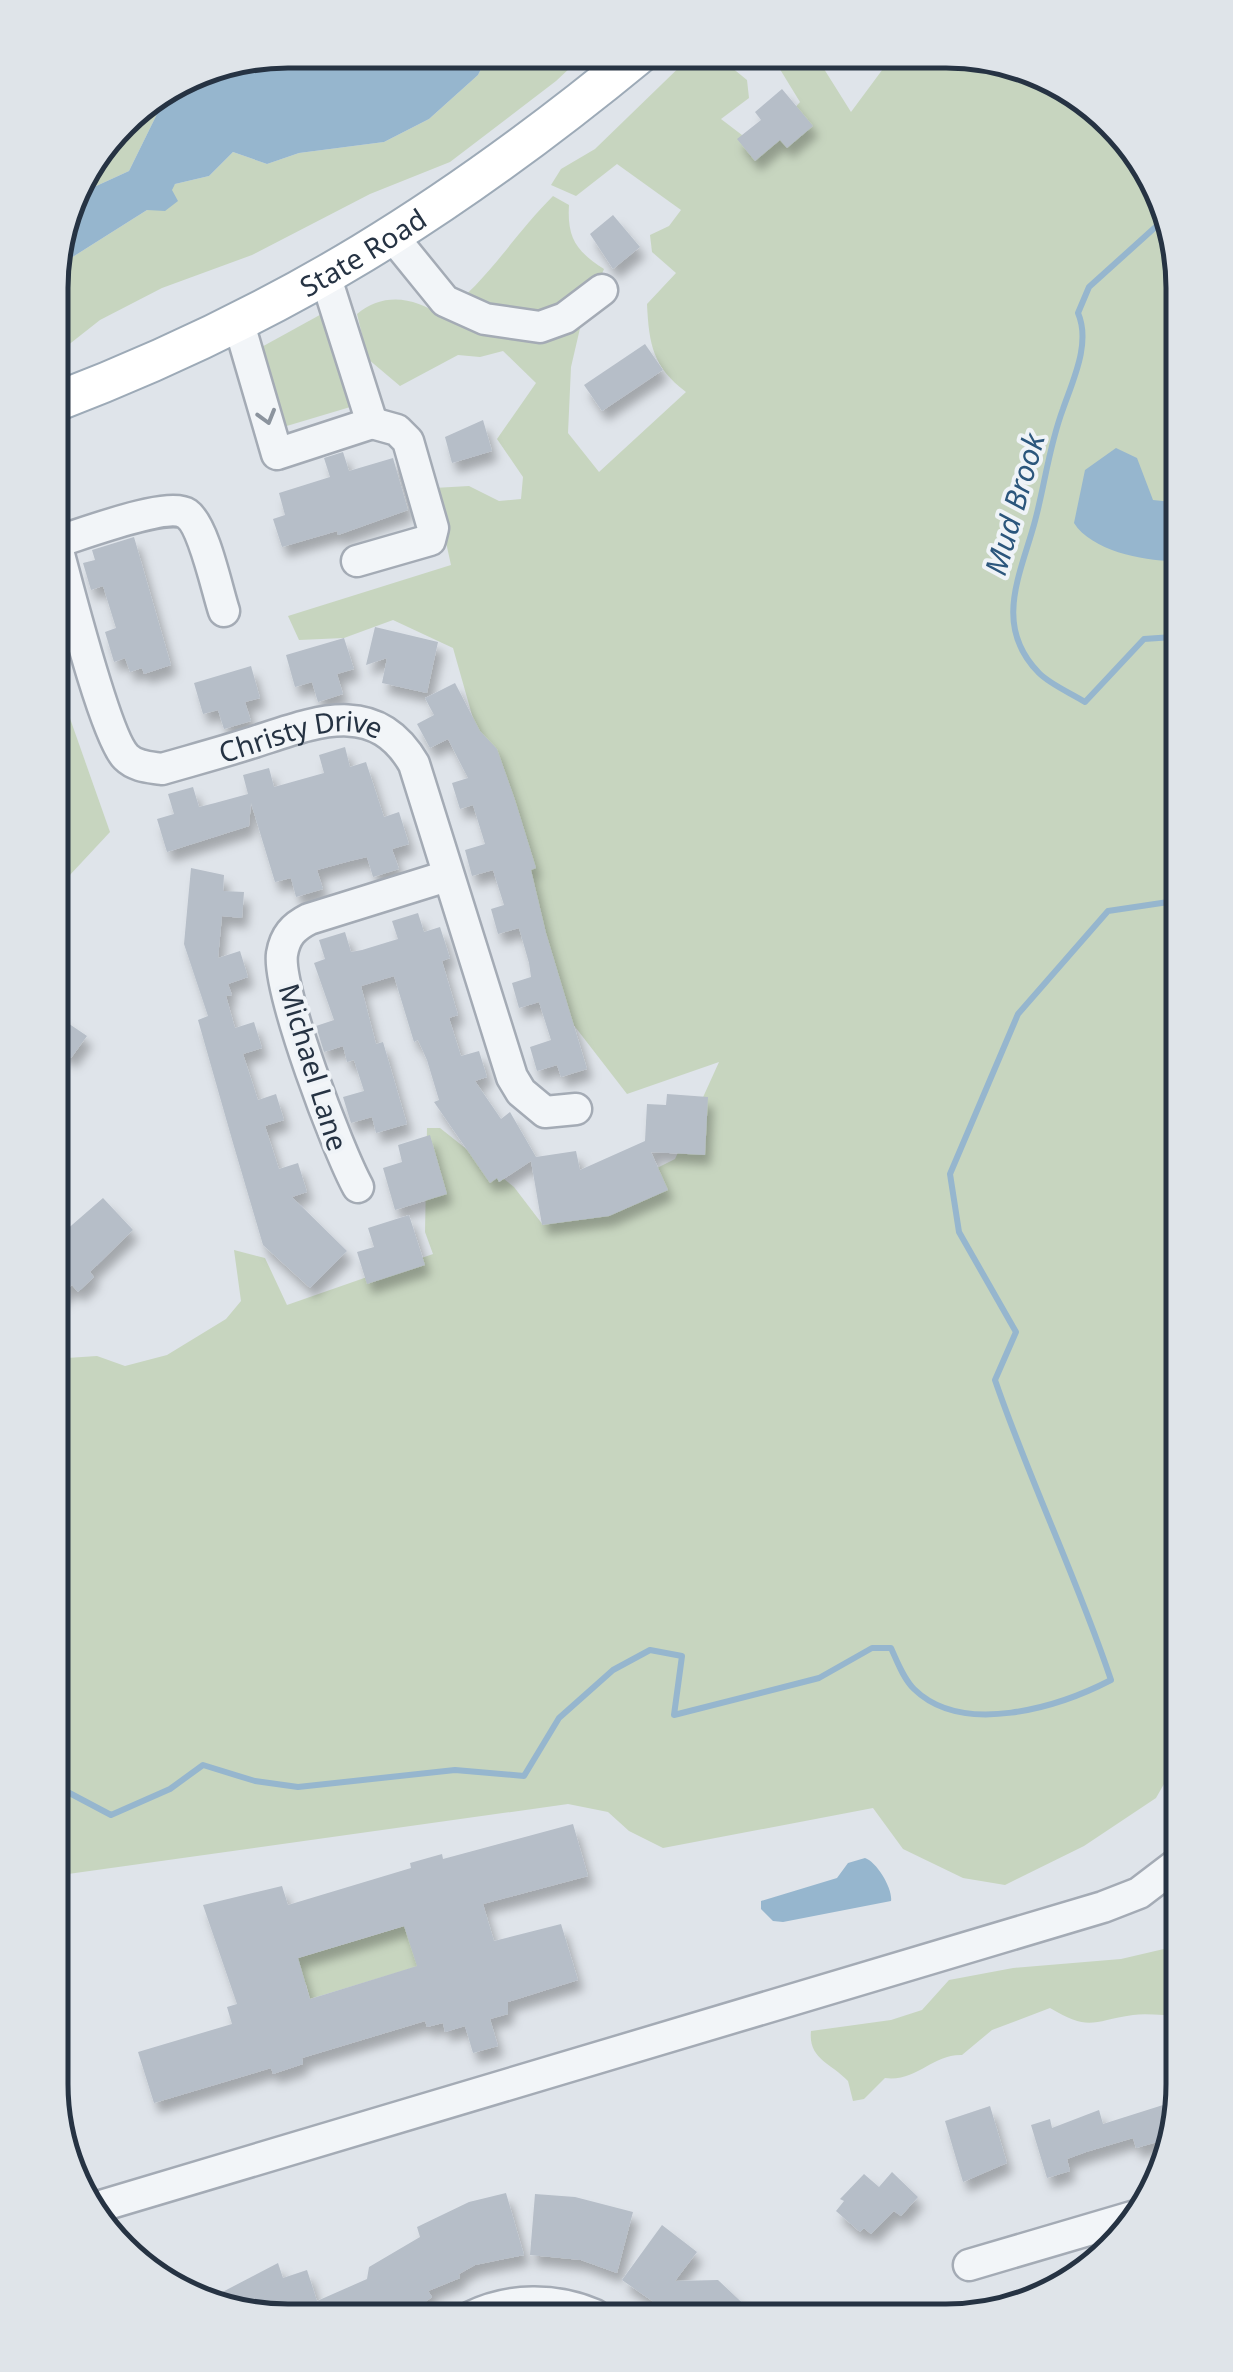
<svg xmlns="http://www.w3.org/2000/svg" width="1233" height="2372" font-family="'Noto Sans',sans-serif">
	<style>
		.green { fill: #c7d5bf }
		.water { fill: #96b6ce }
		.lines { fill: none; stroke-linecap: round; stroke-linejoin: round }
		.stream { stroke: #96b6ce; stroke-width: 6 }
		.building { fill: #b6bec8; fill-rule: evenodd; filter: url(#shadow) }
		.minor-casing { stroke: #a4abb5; stroke-width: 35 }
		.major-casing { stroke: #9daab7; stroke-width: 42 }
		.minor { stroke: #f2f5f8; stroke-width: 30 }
		.major { stroke: #fff; stroke-width: 38 }
		.oneway { stroke: #8c949e }
		.labels { text-anchor: middle; dominant-baseline: central; stroke-width: 8; stroke-linejoin: round; paint-order: stroke }
		.street-label { font-size: 28px; fill: #263343; stroke: #eff3f7 }
		.water-label { font-size: 30px; font-style: italic; fill: #2b567c; stroke: #eff3f7 }
		.rim { fill: none; stroke: #263343; stroke-width: 5 }
	</style>
	<defs>
		<filter id="shadow"><feDropShadow dx="5.5" dy="10" stdDeviation="5" flood-color="#0004"/></filter>
	</defs>
	<rect width="100%" height="100%" fill="#dfe4ea"/>
	<!-- green -->
	<g class="green">
		<polygon points="490,51 587,52 556,81 450,162 370,194 252,255 162,288 100,320 53,357 52,270 147,210 175,184 209,176 233,152 267,164 299,153 384,142 429,119 478,75"/>
		<path d="M694,53H728L725,62L747,80L749,98L721,119L759,148L800,102L770,53H814L851,112L894,54H992L1103,109L1171,211L1180,1756L1156,1798L1084,1846L1005,1885L963,1878L903,1849L873,1808L663,1848L629,1831L608,1812L568,1804L61,1875L58,1367L67,1358L97,1356L125,1366L167,1355L226,1319L241,1301L234,1250L265,1258L287,1305L433,1254L425,1232L427,1128H440L514,1187L543,1225L675,1159L719,1062L627,1094L552,997L453,648L393,620L344,638L299,640L288,616L451,565L434,488L469,486L499,501L521,499L523,477L497,439L536,383L503,351L480,357L458,355L400,386L368,359L357,314C383,292 415,297 441,316C491,278 510,239 553,196L569,205C567,238 576,251 604,269L581,324L571,367L568,433L599,472L686,392C653,367 649,345 647,304L676,273L652,252L650,235L669,226L681,210L617,164L576,196L551,185L561,169L595,149Z"/>
		<path d="M156,98L157,114L129,171L70,198C81,161 126,120 156,98Z"/>
		<polygon points="327,311 357,405 280,428 258,349"/>
		<polygon points="54,673 110,832 55,891"/>
		<polygon points="405,1926 432,1962 310,1999 306,1984 290,1989 282,1963"/>
		<path d="M1181,1945L1182,2016C1166,2016 1148,2013 1133,2015C1092,2021 1090,2032 1050,2008L992,2030L962,2055C932,2054 917,2082 885,2078L864,2099L853,2101L848,2081C831,2063 808,2059 811,2031L891,2020L922,2010L949,1980L1013,1968L1121,1959Z"/>
	</g>
	<!-- water -->
	<g class="water">
		<path d="M287,50L490,51L478,75L429,119L384,142L299,153L267,164L233,152L209,176L175,184L172,190L178,201L165,211L147,210L52,270L70,198L129,171L157,114L156,99L102,146C157,74 203,67 287,50Z"/>
		<path d="M1116,448L1137,458L1153,500L1172,502L1173,561C1142,561 1091,550 1074,523L1085,470Z"/>
		<path d="M865,1858C877,1862 893,1889 891,1901L783,1922L773,1921L761,1909V1901L837,1878L848,1863Z"/>
	</g>
	<g class="lines">
		<!-- stream -->
		<g class="stream">
			<path d="M1171,213L1089,287L1078,313C1091,343 1073,380 1063,409C1049,446 1045,484 1035,521C1021,574 992,625 1039,673C1051,685 1071,693 1085,702L1144,639L1173,637"/>
			<path d="M60,1788L111,1815L170,1789L203,1765L255,1781L298,1787L455,1770L524,1776L559,1718L613,1670L650,1650L682,1656L674,1715L819,1678L872,1648H891C897,1661 903,1678 914,1689C963,1737 1059,1707 1111,1680C1077,1578 1030,1482 995,1380L1016,1332L959,1232L950,1174L1018,1014L1108,911L1175,901"/>
		</g>
	</g>
	<!-- building -->
	<g class="building">
		<polygon points="782,89 813,126 787,148 780,140 755,161 737,139 761,120 755,112"/>
		<polygon points="613,215 640,247 613,269 590,234"/>
		<polygon points="645,344 663,370 602,411 584,385"/>
		<polygon points="483,420 492,451 452,463 445,437"/>
		<polygon points="343,452 349,471 393,458 408,510 338,535 337,531 282,547 273,519 285,515 279,493 330,477 324,458"/>
		<polygon points="134,537 171,665 144,674 142,668 130,672 125,658 114,662 105,632 116,628 103,586 91,590 83,563 95,560 92,550"/>
		<polygon points="375,627 438,642 427,693 382,683 387,658 366,665"/>
		<polygon points="344,638 354,669 337,674 343,694 318,702 312,682 295,687 286,655"/>
		<polygon points="251,666 260,698 245,702 251,721 224,729 218,710 203,714 194,683"/>
		<polygon points="455,683 480,731 497,749 515,800 536,868 531,870 546,933 587,1069 561,1077 557,1065 537,1071 530,1047 551,1040 539,1002 519,1008 512,983 531,977 529,963 519,928 498,934 491,909 504,905 493,870 472,876 465,850 485,844 473,805 460,809 452,783 468,778 448,739 430,748 417,724 434,715 425,698"/>
		<polygon points="345,747 350,767 366,762 384,817 399,812 409,844 392,849 399,869 373,877 367,857 350,861 317,870 323,889 296,897 291,878 275,882 251,803 249,826 167,852 157,819 174,814 168,794 193,787 199,807 215,803 248,794 243,775 269,768 274,787 324,773 319,755"/>
		<polygon points="191,868 224,875 223,891 244,892 242,918 222,916 218,958 240,951 248,977 228,984 232,995 226,996 235,1028 254,1022 262,1048 243,1054 258,1100 276,1094 284,1120 265,1126 279,1169 298,1163 307,1192 292,1197 347,1251 310,1288 263,1245 233,1143 198,1020 208,1016 184,944"/>
		<polygon points="418,913 424,932 440,927 450,958 442,961 458,1015 449,1018 461,1056 479,1051 487,1077 475,1081 501,1119 510,1112 536,1157 576,1151 580,1170 645,1141 647,1104 666,1105 667,1094 708,1097 705,1155 651,1152 668,1190 609,1216 542,1225 531,1161 499,1182 497,1178 490,1183 434,1102 439,1100 427,1060 418,1040 414,1042 394,976 361,986 376,1044 383,1042 407,1124 376,1133 372,1117 351,1123 343,1097 364,1091 354,1060 347,1062 343,1046 324,1052 316,1026 334,1020 314,963 325,959 319,940 345,932 351,952 362,950 398,939 392,921"/>
		<polygon points="56,1015 87,1036 71,1058 56,1048"/>
		<polygon points="430,1135 447,1194 395,1210 383,1168 402,1162 398,1145"/>
		<polygon points="103,1198 133,1230 90,1272 94,1277 78,1292 72,1285 58,1299 57,1238"/>
		<polygon points="409,1215 425,1265 367,1284 357,1252 374,1247 368,1228"/>
		<path d="M573,1824L588,1876L483,1904L494,1941L561,1924L578,1980L508,2002V2014L490,2019L498,2046L473,2053L465,2026L445,2032L443,2023L427,2027L425,2021L302,2058L303,2064L273,2074L271,2068L154,2103L138,2052L232,2024L227,2007L237,2004L203,1905L282,1886L288,1905L411,1868L410,1863L442,1854L443,1859ZM404,1926L417,1966L310,1999L298,1958Z"/>
		<polygon points="1182,2099 1168,2139 1136,2148 1133,2138 1086,2152 1067,2159 1070,2171 1047,2178 1031,2125 1050,2119 1052,2128 1099,2110 1103,2124"/>
		<polygon points="990,2106 1007,2163 963,2182 945,2121"/>
		<polygon points="892,2172 918,2197 901,2216 894,2211 871,2234 864,2228 860,2232 836,2211 844,2201 840,2199 864,2174 879,2187"/>
		<polygon points="506,2193 524,2255 475,2265 459,2274 460,2278 428,2291 432,2297 404,2318 256,2320 209,2299 278,2263 283,2278 307,2270 317,2301 367,2279 369,2267 420,2237 417,2227 469,2202"/>
		<polygon points="535,2194 575,2197 633,2212 617,2273 581,2260 530,2255"/>
		<polygon points="662,2225 697,2252 675,2281 718,2280 753,2313 671,2314 622,2280"/>
	</g>
	<g class="lines">
		<!-- minor casing -->
		<g class="minor-casing">
			<g id="minor">
				<polyline points="393,237 445,301 485,319 540,327 565,318 602,290"/>
				<polyline points="239,324 277,454 372,423 326,278"/>
				<path id="s1" d="M53,532C64,571 104,735 126,757C136,767 150,767 162,769C193,760 223,752 254,742C313,723 375,696 414,764L512,1077L521,1092L545,1112L576,1109"/>
				<path d="M56,542C80,535 168,501 187,514C204,526 217,590 224,611"/>
				<polyline points="357,561 430,540 433,528 408,441 397,430 372,423"/>
				<path d="M358,1187C338,1151 277,990 282,954C285,936 293,927 309,919L447,876"/>
				<polyline points="94,2208 1103,1907 1139,1893 1181,1861"/>
				<polyline points="969,2265 1139,2215"/>
				<path d="M471,2317C510,2298 555,2298 595,2315"/>
			</g>
		</g>
		<!-- major casing -->
		<g class="major-casing">
			<g id="major">
				<path id="s2" d="M53,403C282,316 454,207 642,52"/>
			</g>
		</g>
		<!-- minor -->
		<use href="#minor" class="minor"/>
		<!-- major -->
		<use href="#major" class="major"/>
	</g>
	<!-- one-way arrows -->
	<defs><path id="oneway-chevron" d="M-2-3.5L2.5 0L-2 3.5" fill="none" stroke-width="1.6" stroke-linecap="round" stroke-linejoin="round" transform="scale(2.5)"/></defs>
	<use class="oneway" href="#oneway-chevron" transform="translate(267 417) rotate(74)"/>
	<g class="labels">
		<!-- street labels -->
		<g class="street-label">
			<text stroke="none"><textPath href="#s2" startOffset="345">State Road</textPath></text>
			<text stroke="none"><textPath href="#s1" startOffset="420">Christy Drive</textPath></text>
			<text transform="translate(314 1067) rotate(73)">Michael Lane</text>
		</g>
		<!-- water labels -->
		<g class="water-label">
			<text transform="translate(1014 504) rotate(-74)">Mud Brook</text>
		</g>
	</g>
	<!-- crop -->
	<path d="M0 0H1233V2372H0ZM288 68H946A220 220 0 0 1 1166 288V2084A220 220 0 0 1 946 2304H288A220 220 0 0 1 68 2084V288A220 220 0 0 1 288 68Z" fill="#dfe4e9" fill-rule="evenodd"/>
	<path class="rim" d="M288 68H946A220 220 0 0 1 1166 288V2084A220 220 0 0 1 946 2304H288A220 220 0 0 1 68 2084V288A220 220 0 0 1 288 68Z"/>
</svg>
